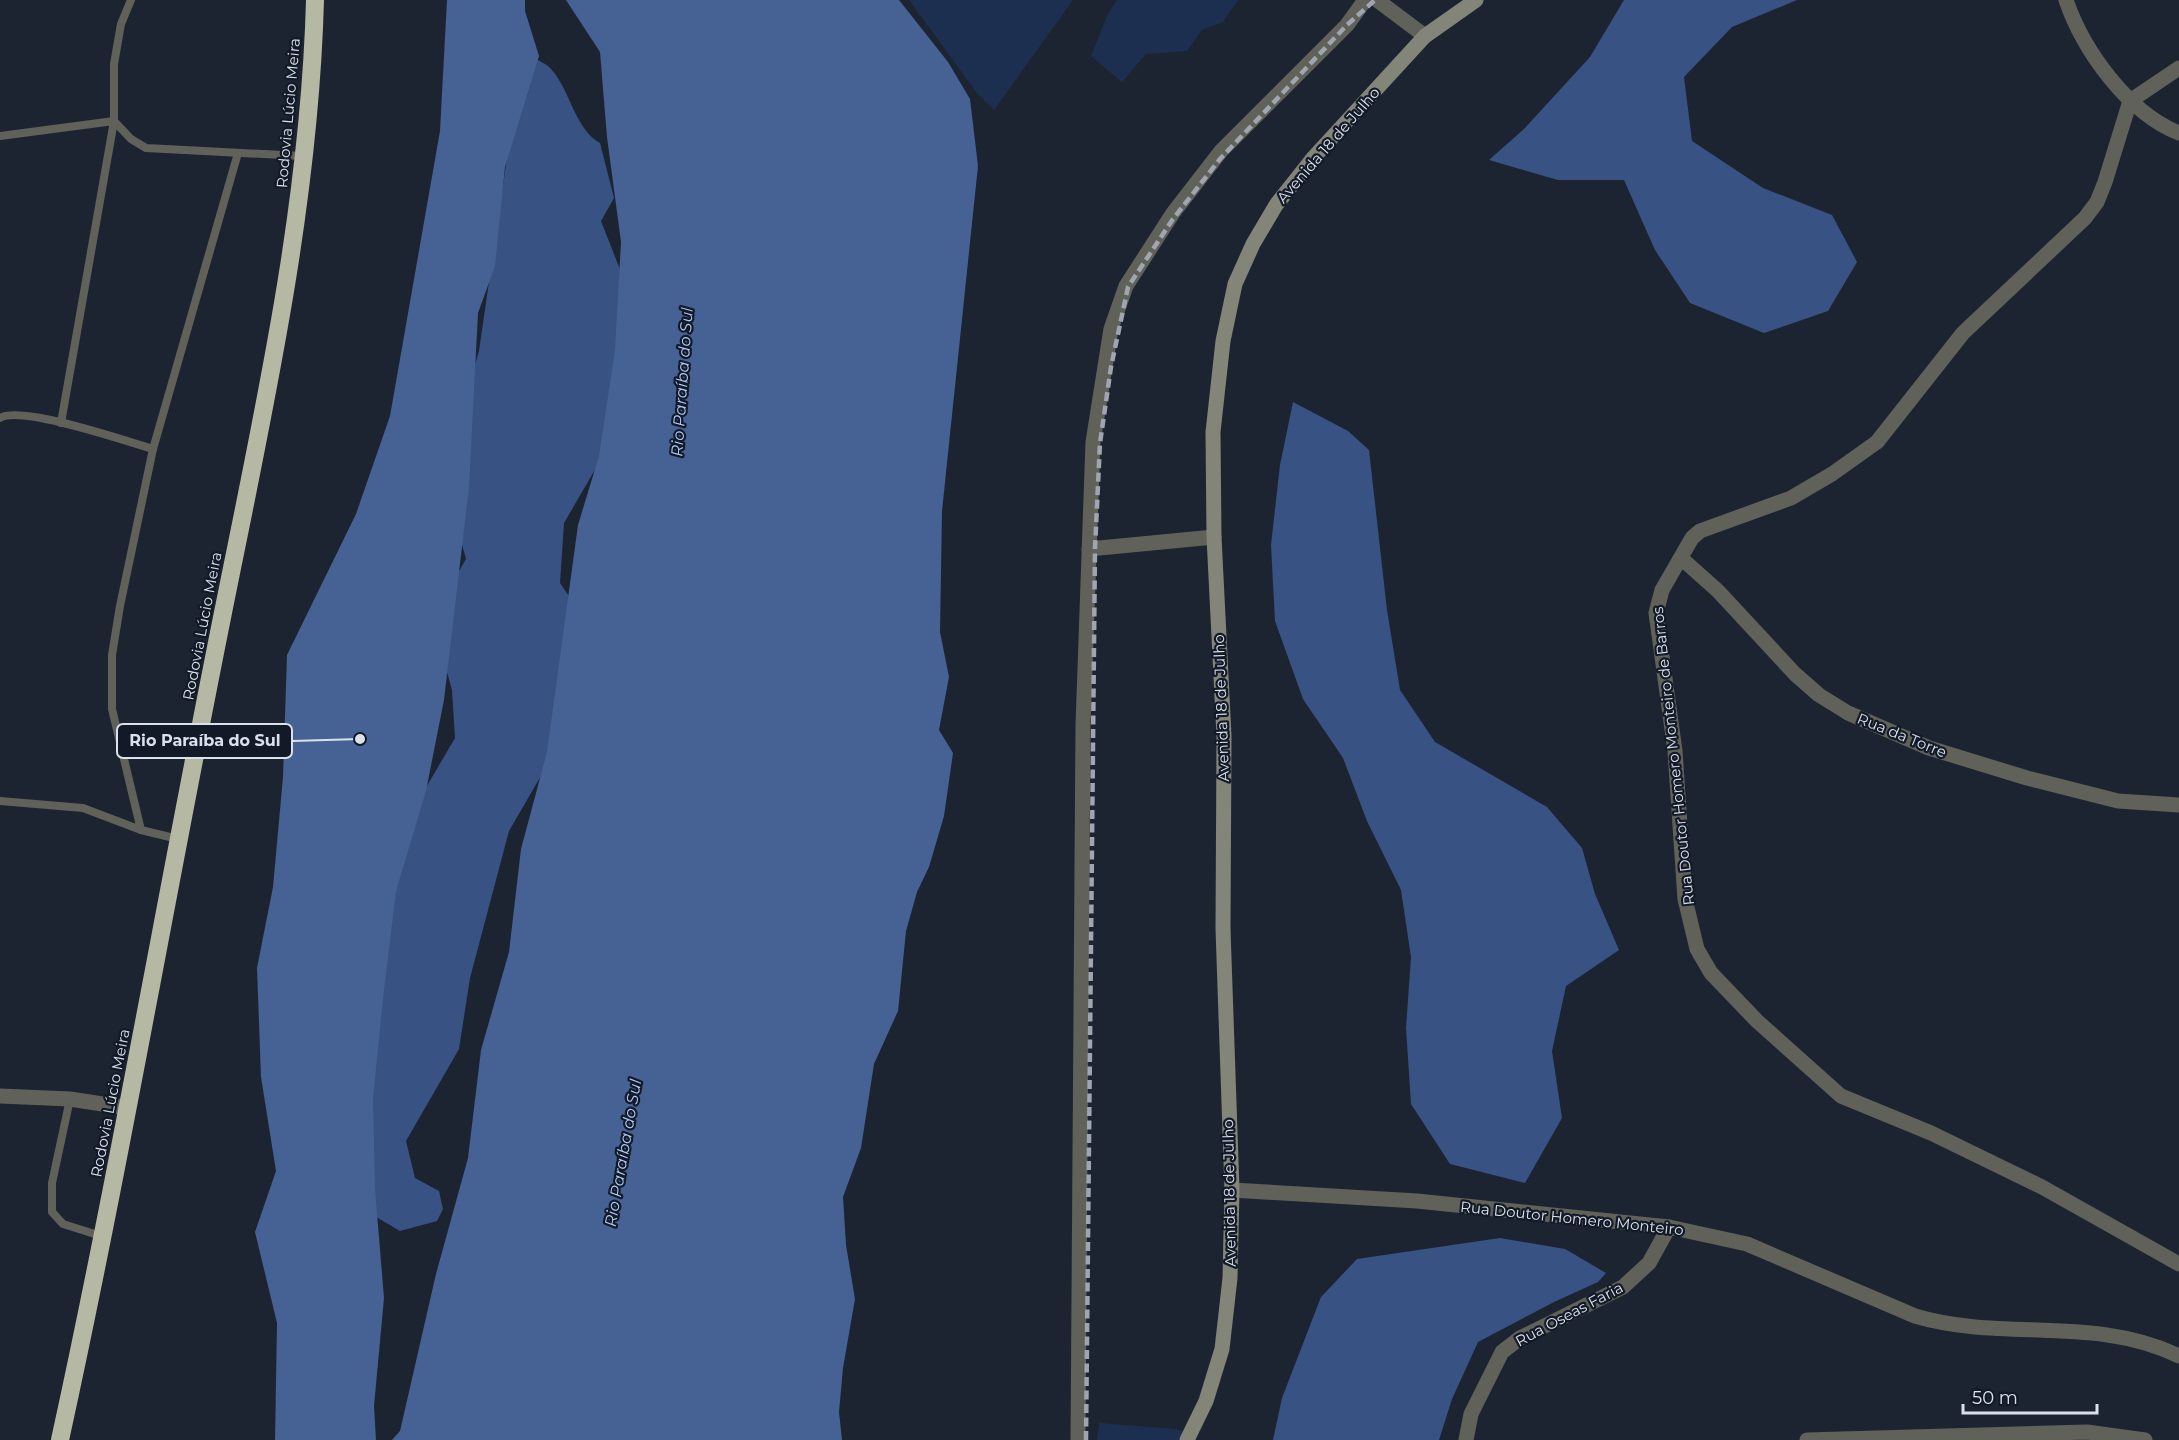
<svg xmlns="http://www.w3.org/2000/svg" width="2179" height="1440" font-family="Montserrat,sans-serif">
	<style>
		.green { fill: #1d2f51 }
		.forest { fill: #385284 }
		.water { fill: #466194 }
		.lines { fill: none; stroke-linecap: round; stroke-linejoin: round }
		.lane { stroke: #606259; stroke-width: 8 }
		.street { stroke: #606259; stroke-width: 15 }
		.secondary { stroke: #828577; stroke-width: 15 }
		.highway { stroke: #b5b8a3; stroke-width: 18 }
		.rail { stroke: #9fa5b1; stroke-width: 4.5; stroke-dasharray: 9 4.5; stroke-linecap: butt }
		.labels { text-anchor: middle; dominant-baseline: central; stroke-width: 4.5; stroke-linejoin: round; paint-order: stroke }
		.street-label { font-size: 15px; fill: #dbe1eb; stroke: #121a28 }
		.water-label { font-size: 16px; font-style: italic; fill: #b2ccfa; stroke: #121a28 }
		.leader { fill: none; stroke: #dbe1eb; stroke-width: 2 }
		.callout-dot { fill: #dbe1eb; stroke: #121a28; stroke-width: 2 }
		.callout { fill: #121a28; stroke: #dbe1eb; stroke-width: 2 }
		.callout-label { font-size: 16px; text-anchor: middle; font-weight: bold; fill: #dbe1eb }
	</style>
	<rect width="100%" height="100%" fill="#1c2432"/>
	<!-- green -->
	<g class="green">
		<polygon points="909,0 1073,0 994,110 977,93"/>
		<polygon points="1117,0 1238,0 1223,22 1202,30 1187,51 1146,54 1122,82 1091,56 1107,16"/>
		<polygon points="1099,1423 1175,1429 1184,1432 1179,1440 1097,1440"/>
	</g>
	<!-- forest -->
	<g class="forest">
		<polygon points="1624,0 1797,0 1732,27 1684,77 1692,141 1763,188 1832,215 1857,262 1828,311 1764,333 1690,303 1655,250 1624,180 1558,180 1489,160 1524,129 1590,57"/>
		<path d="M527,55C535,59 546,63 551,69C571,91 574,128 600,143L614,198L601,221L632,300L611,442L564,523L560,583L577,608L549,762L509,831L470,978L459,1049L406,1141L415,1178L439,1191L443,1209L437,1221L400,1231L354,1204L374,876L455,738L452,690L447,672L426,628L466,559L461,541L464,403L479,351L510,137Z"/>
		<polygon points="1293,402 1348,431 1369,450 1387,610 1400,690 1435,742 1547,807 1582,848 1595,894 1619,950 1566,986 1552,1051 1562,1118 1525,1183 1450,1164 1411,1104 1406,1028 1411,957 1401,890 1367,821 1343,758 1303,699 1275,621 1271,545 1280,465"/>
		<polygon points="1500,1238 1565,1249 1606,1273 1598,1282 1554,1302 1478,1342 1452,1399 1439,1440 1273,1440 1282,1398 1321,1297 1357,1259"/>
	</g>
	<!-- water -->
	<g class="water">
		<polygon points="447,0 525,0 525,11 539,56 505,167 495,266 478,313 469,487 444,700 426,791 396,891 383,999 373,1098 375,1189 384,1298 374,1406 376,1440 275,1440 277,1323 255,1232 276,1171 261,1077 257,968 273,887 283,777 287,655 356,514 390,416 440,131"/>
		<polygon points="566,0 899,0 948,62 970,99 978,166 942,511 940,632 949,677 939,730 953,753 944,816 929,867 917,892 906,931 898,1011 874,1064 861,1148 843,1197 846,1245 855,1299 843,1368 839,1412 842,1440 392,1440 400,1431 436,1274 468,1158 481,1050 509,952 521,849 547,752 578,525 599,456 615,350 621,242 607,137 600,52"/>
	</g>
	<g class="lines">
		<!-- lane -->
		<g class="lane">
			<polyline points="0,136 114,121 131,139 146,148 302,156"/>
			<path d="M0,418C20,405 126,441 153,449"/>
			<polyline points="61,423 114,121 114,64 121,24 131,0"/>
			<polyline points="0,801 83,808 141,830 178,839"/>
			<polyline points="141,830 112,709 112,655 120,606 153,449 238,153"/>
			<polyline points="70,1099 52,1183 52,1212 63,1224 101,1236"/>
		</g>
		<!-- street -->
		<g class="street">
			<polyline points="1377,0 1425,36"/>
			<path d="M2066,0C2083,50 2128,113 2179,133"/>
			<polyline points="2179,68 2130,101 2105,182 2097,202 2085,218 1963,333 1877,442 1832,474 1791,498 1700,531 1692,538 1662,590 1656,613 1675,751 1685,899 1697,949 1711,973 1757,1021 1841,1096 1931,1133 2042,1187 2179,1264"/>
			<polyline points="1089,549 1214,537"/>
			<polyline points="1681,558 1718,591 1795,674 1819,695 1848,713 1929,748 2027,778 2118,801 2179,805"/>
			<polyline points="0,1096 70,1099 128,1108"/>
			<path d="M1232,1190L1417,1201L1669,1227L1747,1244L1915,1316C2002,1342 2095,1315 2179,1356"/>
			<polyline points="1078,1440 1083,725 1093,442 1111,329 1126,286 1173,213 1221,151 1347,25 1365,0"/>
			<polyline points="1466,1440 1471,1414 1502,1352 1520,1338 1623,1287 1649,1263 1669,1227"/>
			<polyline points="1807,1440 2087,1432 2145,1440"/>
		</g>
		<!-- secondary -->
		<polyline class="secondary" points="1187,1440 1206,1401 1222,1349 1230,1278 1232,1190 1223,929 1224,736 1214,537 1213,432 1223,341 1235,284 1253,244 1276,205 1314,157 1425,36 1476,0"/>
		<!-- highway -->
		<path class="highway" d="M60,1440C116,1184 161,925 212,668C255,447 309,226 315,0"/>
		<!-- rail -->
		<polyline class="rail" points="1086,1440 1095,548 1100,443 1111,367 1128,287 1173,219 1220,159 1347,25 1375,0"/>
	</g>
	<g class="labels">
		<!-- street labels -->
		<g class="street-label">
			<text transform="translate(288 113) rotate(-85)">Rodovia Lúcio Meira</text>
			<text transform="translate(1328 145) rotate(-49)">Avenida 18 de Julho</text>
			<text transform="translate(202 626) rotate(-79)">Rodovia Lúcio Meira</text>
			<text transform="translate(1221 708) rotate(-92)">Avenida 18 de Julho</text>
			<text transform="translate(1902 735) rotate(22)">Rua da Torre</text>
			<text transform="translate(1673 756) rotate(-96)">Rua Doutor Homero Monteiro de Barros</text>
			<text transform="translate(110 1103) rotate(-79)">Rodovia Lúcio Meira</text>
			<text transform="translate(1229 1193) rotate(-91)">Avenida 18 de Julho</text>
			<text transform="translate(1572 1218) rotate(6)">Rua Doutor Homero Monteiro</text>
			<text transform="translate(1569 1314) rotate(-28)">Rua Oseas Faria</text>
		</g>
		<!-- water labels -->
		<g class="water-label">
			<text transform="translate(682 382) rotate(-86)">Rio Paraíba do Sul</text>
			<text transform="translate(623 1153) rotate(-80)">Rio Paraíba do Sul</text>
		</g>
	</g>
	<!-- callouts -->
	<path class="leader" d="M360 739L292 741"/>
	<circle class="callout-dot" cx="360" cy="739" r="6"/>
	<rect class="callout" x="117" y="724" width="175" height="34" rx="6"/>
	<g class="callout-label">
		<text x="205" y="746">Rio Paraíba do Sul</text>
	</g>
	<!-- scale -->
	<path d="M1963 1404v9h134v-9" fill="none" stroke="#dbe1eb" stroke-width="3"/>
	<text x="1972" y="1404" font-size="18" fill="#dbe1eb" stroke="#121a28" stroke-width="4.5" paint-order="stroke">50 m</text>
</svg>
